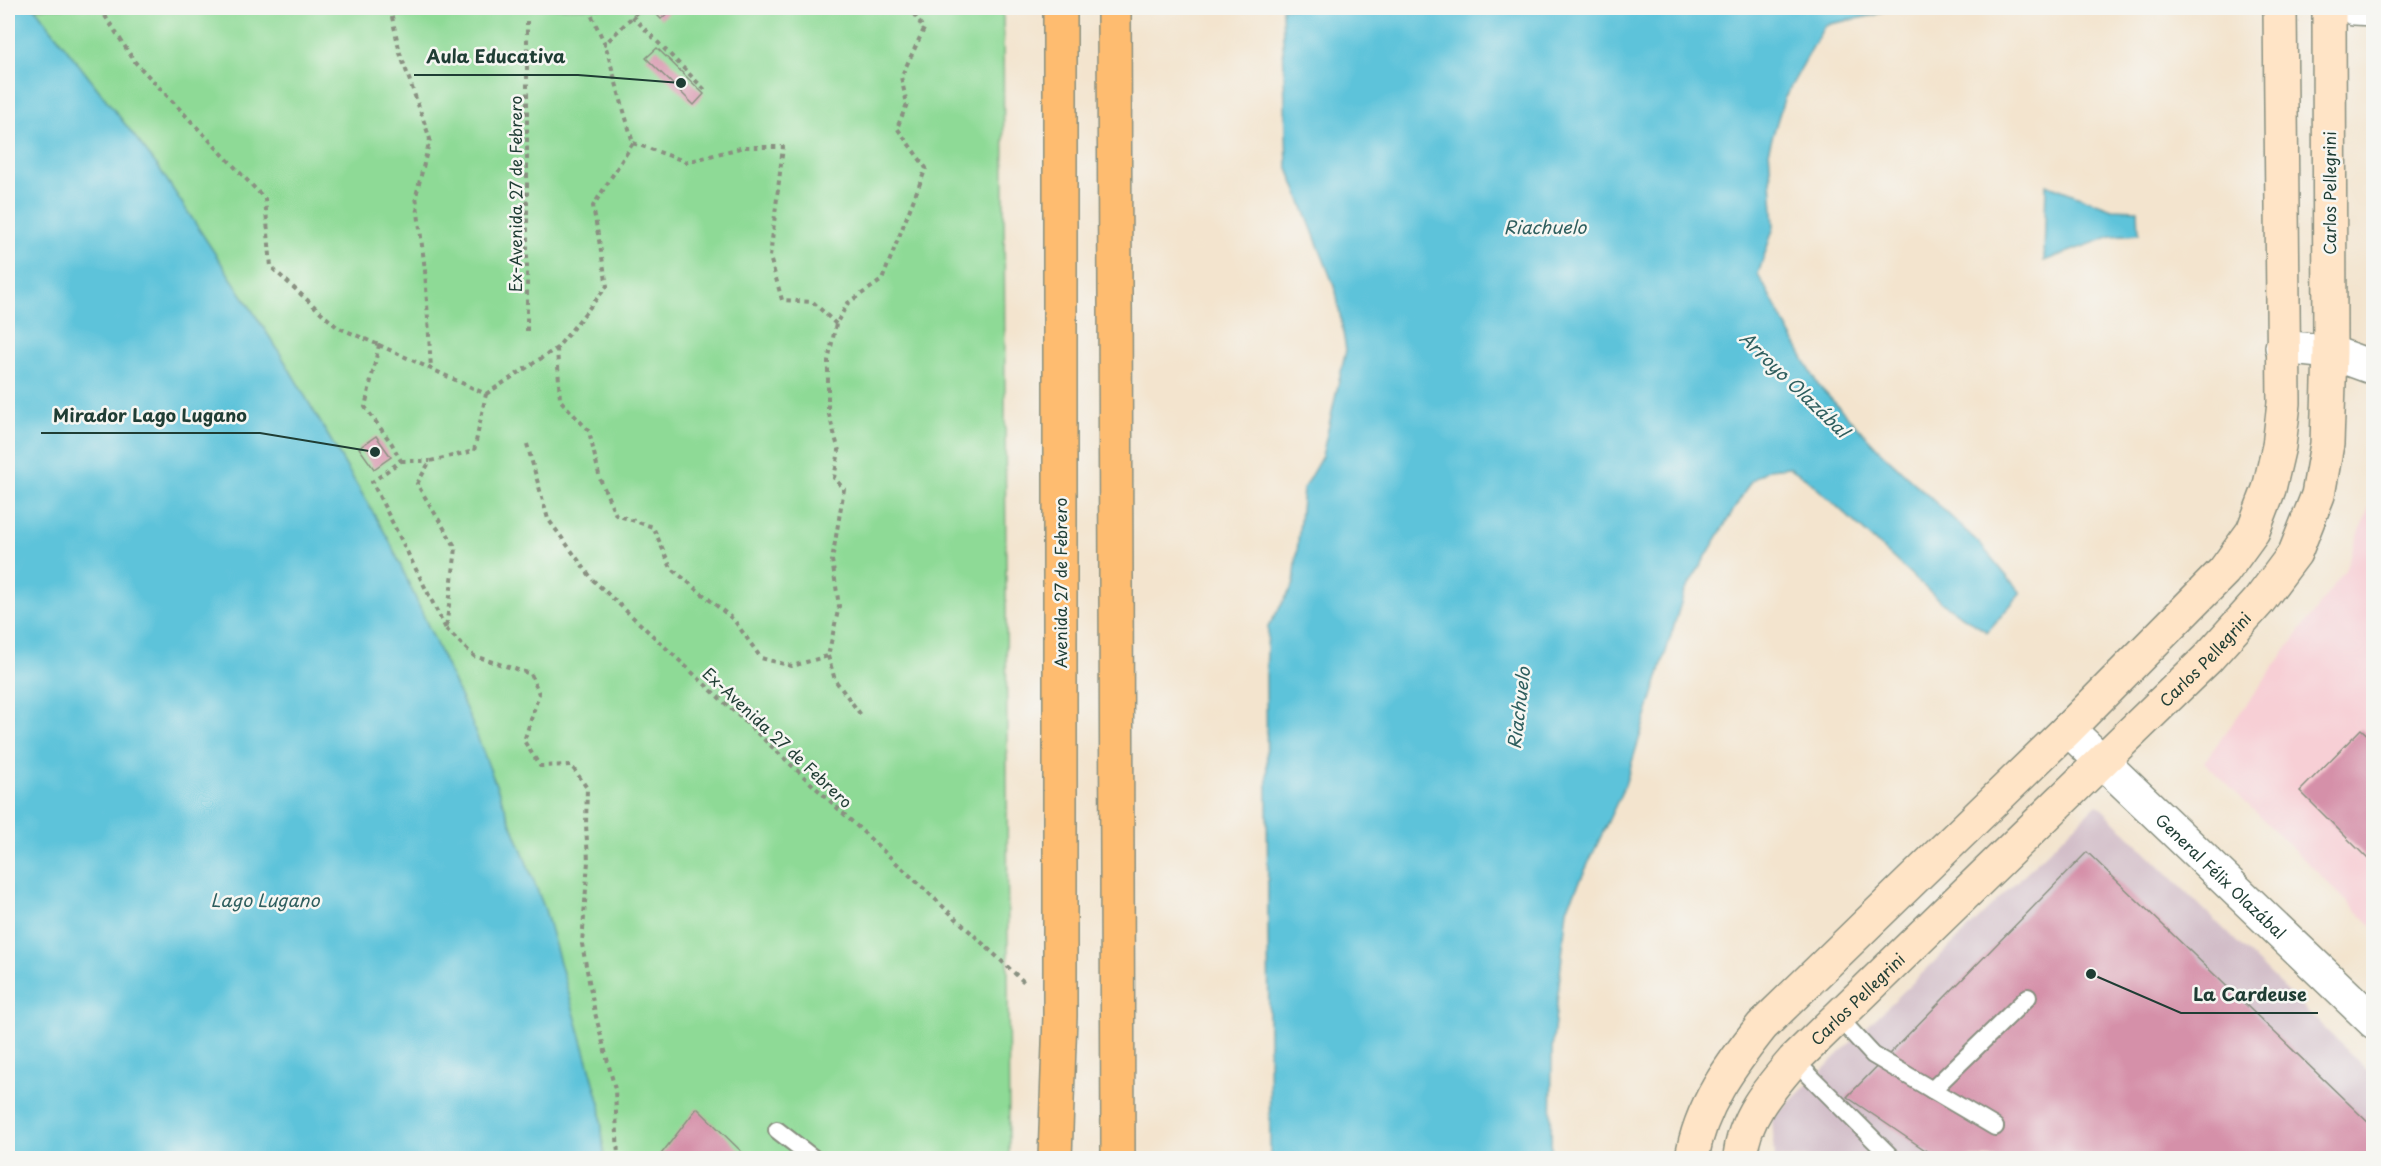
<svg xmlns="http://www.w3.org/2000/svg" width="2381" height="1166" font-family="'Playpen Sans',sans-serif">
	<style>
		.built { fill: #f7cfd5 }
		.industrial { fill: #d2bdc8 }
		.green { fill: #8eda96; stroke: #568c65; stroke-width: 1.5 }
		.water { fill: #5dc3da; stroke: #3e8087; stroke-width: 1.5 }
		.building { fill: #d590a9 }
		.lines { fill: none; stroke-linecap: round; stroke-linejoin: round }
		.service-casing { stroke: #899081; stroke-width: 20 }
		.minor-casing { stroke: #899081; stroke-width: 36 }
		.tertiary-casing { stroke: #899081; stroke-width: 36 }
		.secondary-casing { stroke: #899081; stroke-width: 36 }
		.primary-casing { stroke: #899081; stroke-width: 36 }
		.path { stroke: #899081; stroke-width: 4; stroke-dasharray: 4.5 4.5; stroke-linecap: butt }
		.service { stroke: #fff; stroke-width: 16 }
		.minor { stroke: #fff; stroke-width: 33 }
		.tertiary { stroke: #fff; stroke-width: 33 }
		.secondary { stroke: #ffe4c6; stroke-width: 33 }
		.primary { stroke: #febc70; stroke-width: 33 }
		.labels { text-anchor: middle; dominant-baseline: central; stroke-width: 5; stroke-linejoin: round; paint-order: stroke }
		.street-label { font-size: 16px; fill: #1f3d34; stroke: #f6f6f2 }
		.water-label { font-size: 18px; font-style: italic; fill: #2e5e5e; stroke: #f6f6f2 }
		.leader { fill: none; stroke: #1f3d34; stroke-width: 2 }
		.callout-dot { fill: #1f3d34; stroke: #f6f6f2; stroke-width: 2 }
		.callout-label { font-size: 18px; text-anchor: middle; font-weight: bold; fill: #1f3d34; stroke: #f6f6f2; stroke-width: 5; stroke-linejoin: round; paint-order: stroke }
	</style>
	<rect width="100%" height="100%" fill="#f6f6f2"/>
	<filter id="ink" filterUnits="userSpaceOnUse"><feTurbulence type="fractalNoise" baseFrequency=".0167" numOctaves="2"/><feDisplacementMap in="SourceGraphic" scale="12" xChannelSelector="R" yChannelSelector="G"/><feConvolveMatrix kernelMatrix="1 2 1 2 8 2 1 2 1" color-interpolation-filters="sRGB"/></filter>
	<filter id="wash" filterUnits="userSpaceOnUse"><feTurbulence type="fractalNoise" baseFrequency=".008" numOctaves="4" result="noise"/><feDisplacementMap in="SourceGraphic" scale="24" xChannelSelector="R" yChannelSelector="G"/><feGaussianBlur stdDeviation="1.35" result="paint"/><feColorMatrix in="noise" values="0 0 0 0 0 0 0 0 0 0 0 0 0 0 0 0 0 1.4 0 .05"/><feComposite in="paint" operator="in"/></filter>
	<g filter="url(#wash)">
		<rect width="100%" height="100%" fill="#f3e4ce"/>
		<!-- built -->
		<polygon class="built" points="2373,496 2373,927 2204,762 2345,570"/>
		<!-- industrial -->
		<polygon class="industrial" points="2097,804 2373,1076 2373,1158 1775,1158 1772,1119"/>
		<!-- green -->
		<polygon class="green" points="35,8 1003,8 1009,1158 604,1158 600,1104 545,910 469,716 389,540 278,350 159,168"/>
		<!-- water -->
		<g class="water">
			<polygon points="8,8 35,8 159,168 278,350 389,540 469,716 545,910 600,1104 604,1158 8,1158"/>
			<polygon points="1282,8 1888,8 1875,15 1825,25 1784,99 1769,148 1774,227 1758,274 1818,385 1879,450 1979,543 2021,593 1987,632 1942,603 1806,478 1789,467 1769,469 1751,481 1684,593 1625,785 1567,909 1552,1050 1551,1158 1270,1158 1266,675 1268,627 1294,584 1303,489 1322,456 1346,350 1336,291 1287,166"/>
			<polygon points="2046,184 2112,209 2138,210 2139,234 2112,236 2044,261"/>
		</g>
		<g id="blocks">
			<!-- building -->
			<g class="building">
				<polygon points="654,8 673,8 661,19 652,10"/>
				<polygon points="657,48 704,94 694,105 646,58"/>
				<polygon points="376,436 391,457 374,469 359,448"/>
				<polygon points="2361,729 2374,741 2374,865 2300,791"/>
				<polygon points="2087,852 2374,1128 2374,1158 1937,1158 1847,1097"/>
				<polygon points="697,1108 745,1155 742,1158 658,1158"/>
			</g>
		</g>
	</g>
	<g filter="url(#ink)">
		<use href="#blocks" fill-opacity="0" stroke="#899081" stroke-width="1.5"/>
		<g class="lines">
			<!-- service casing -->
			<g class="service-casing">
				<g id="service">
					<polyline points="1838,1017 1873,1055 1995,1127"/>
					<polyline points="1794,1060 1892,1158"/>
					<polyline points="1932,1090 2028,997"/>
					<polyline points="777,1130 813,1158"/>
				</g>
			</g>
			<!-- minor casing -->
			<g class="minor-casing">
				<g id="minor">
					<polyline points="2354,8 2374,9"/>
					<polyline points="2282,347 2330,352 2374,368"/>
				</g>
			</g>
			<!-- tertiary casing -->
			<g class="tertiary-casing">
				<g id="tertiary">
					<path id="s1" d="M2068,729L2374,1022"/>
				</g>
			</g>
			<!-- secondary casing -->
			<g class="secondary-casing">
				<g id="secondary">
					<path d="M1692,1158C1700,1107 1731,1065 1762,1026L2068,729L2224,571L2253,531L2269,489L2279,446L2284,403L2280,8"/>
					<path id="s2" d="M1740,1158C1743,1119 1769,1089 1794,1060L2207,659L2259,601L2295,553L2318,495L2327,444L2330,352L2329,8"/>
				</g>
			</g>
			<!-- primary casing -->
			<g class="primary-casing">
				<g id="primary">
					<polyline points="1114,8 1118,1158"/>
					<polyline points="1055,1158 1060,1016 1060,8"/>
				</g>
			</g>
			<!-- path -->
			<g class="path">
				<polyline points="100,8 135,62 265,199 271,267 337,327 379,345"/>
				<polyline points="390,8 400,53 430,139 416,196 425,270 431,369"/>
				<polyline points="588,8 605,44 641,8"/>
				<polyline points="632,16 706,91"/>
				<polyline points="633,143 687,162 744,147 783,147 770,257 782,300 813,302 836,324"/>
				<polyline points="527,331 527,21"/>
				<polygon points="379,345 486,394 474,451 430,461 417,484 456,548 446,629 372,482 401,461 392,444 365,407"/>
				<polyline points="557,348 560,400 589,431 600,479 616,515 653,527 671,568 734,620 761,658 792,666 828,656 839,606 832,560 844,489 834,478 839,451 828,411 828,361 836,324 848,303 882,280 926,168 897,128 907,104 901,77 924,29 913,13 900,8"/>
				<polyline points="486,394 557,348 607,286 593,206 633,143 605,44"/>
				<polyline points="527,444 548,519 593,580 1024,982"/>
				<polyline points="401,461 430,461"/>
				<polyline points="446,629 474,656 531,674 539,694 524,741 540,766 571,765 587,788 586,824 588,861 582,944 595,1013 615,1089 618,1158"/>
				<polyline points="828,656 835,680 861,715"/>
			</g>
			<!-- service -->
			<use href="#service" class="service"/>
			<!-- minor -->
			<use href="#minor" class="minor"/>
			<!-- tertiary -->
			<use href="#tertiary" class="tertiary"/>
			<!-- secondary -->
			<use href="#secondary" class="secondary"/>
			<!-- primary -->
			<use href="#primary" class="primary"/>
		</g>
	</g>
	<g class="labels">
		<!-- street labels -->
		<g class="street-label">
			<text transform="translate(2329 193) rotate(-90)">Carlos Pellegrini</text>
			<text transform="translate(515 194) rotate(-90)">Ex-Avenida 27 de Febrero</text>
			<text transform="translate(1060 583) rotate(-90)">Avenida 27 de Febrero</text>
			<text stroke="none"><textPath href="#s2" startOffset="688">Carlos Pellegrini</textPath></text>
			<text transform="translate(778 737) rotate(43)">Ex-Avenida 27 de Febrero</text>
			<text stroke="none"><textPath href="#s1" startOffset="212">General Félix Olazábal</textPath></text>
			<text stroke="none"><textPath href="#s2" startOffset="202">Carlos Pellegrini</textPath></text>
		</g>
		<!-- water labels -->
		<g class="water-label">
			<text x="1545" y="226">Riachuelo</text>
			<text transform="translate(1795 384) rotate(44)">Arroyo Olazábal</text>
			<text transform="translate(1518 708) rotate(-83)">Riachuelo</text>
			<text x="265" y="899">Lago Lugano</text>
		</g>
	</g>
	<!-- callouts -->
	<path class="leader" d="M681 83L578 75H414M375 452L260 433H41M2091 974L2181 1013H2318"/>
	<g class="callout-dot">
		<circle cx="681" cy="83" r="6"/>
		<circle cx="375" cy="452" r="6"/>
		<circle cx="2091" cy="974" r="6"/>
	</g>
	<g class="callout-label">
		<text x="496" y="63">Aula Educativa</text>
		<text x="150" y="422">Mirador Lago Lugano</text>
		<text x="2250" y="1001">La Cardeuse</text>
	</g>
	<!-- margin -->
	<rect width="2381" height="1166" fill="none" stroke="#f6f6f2" stroke-width="30"/>
</svg>
